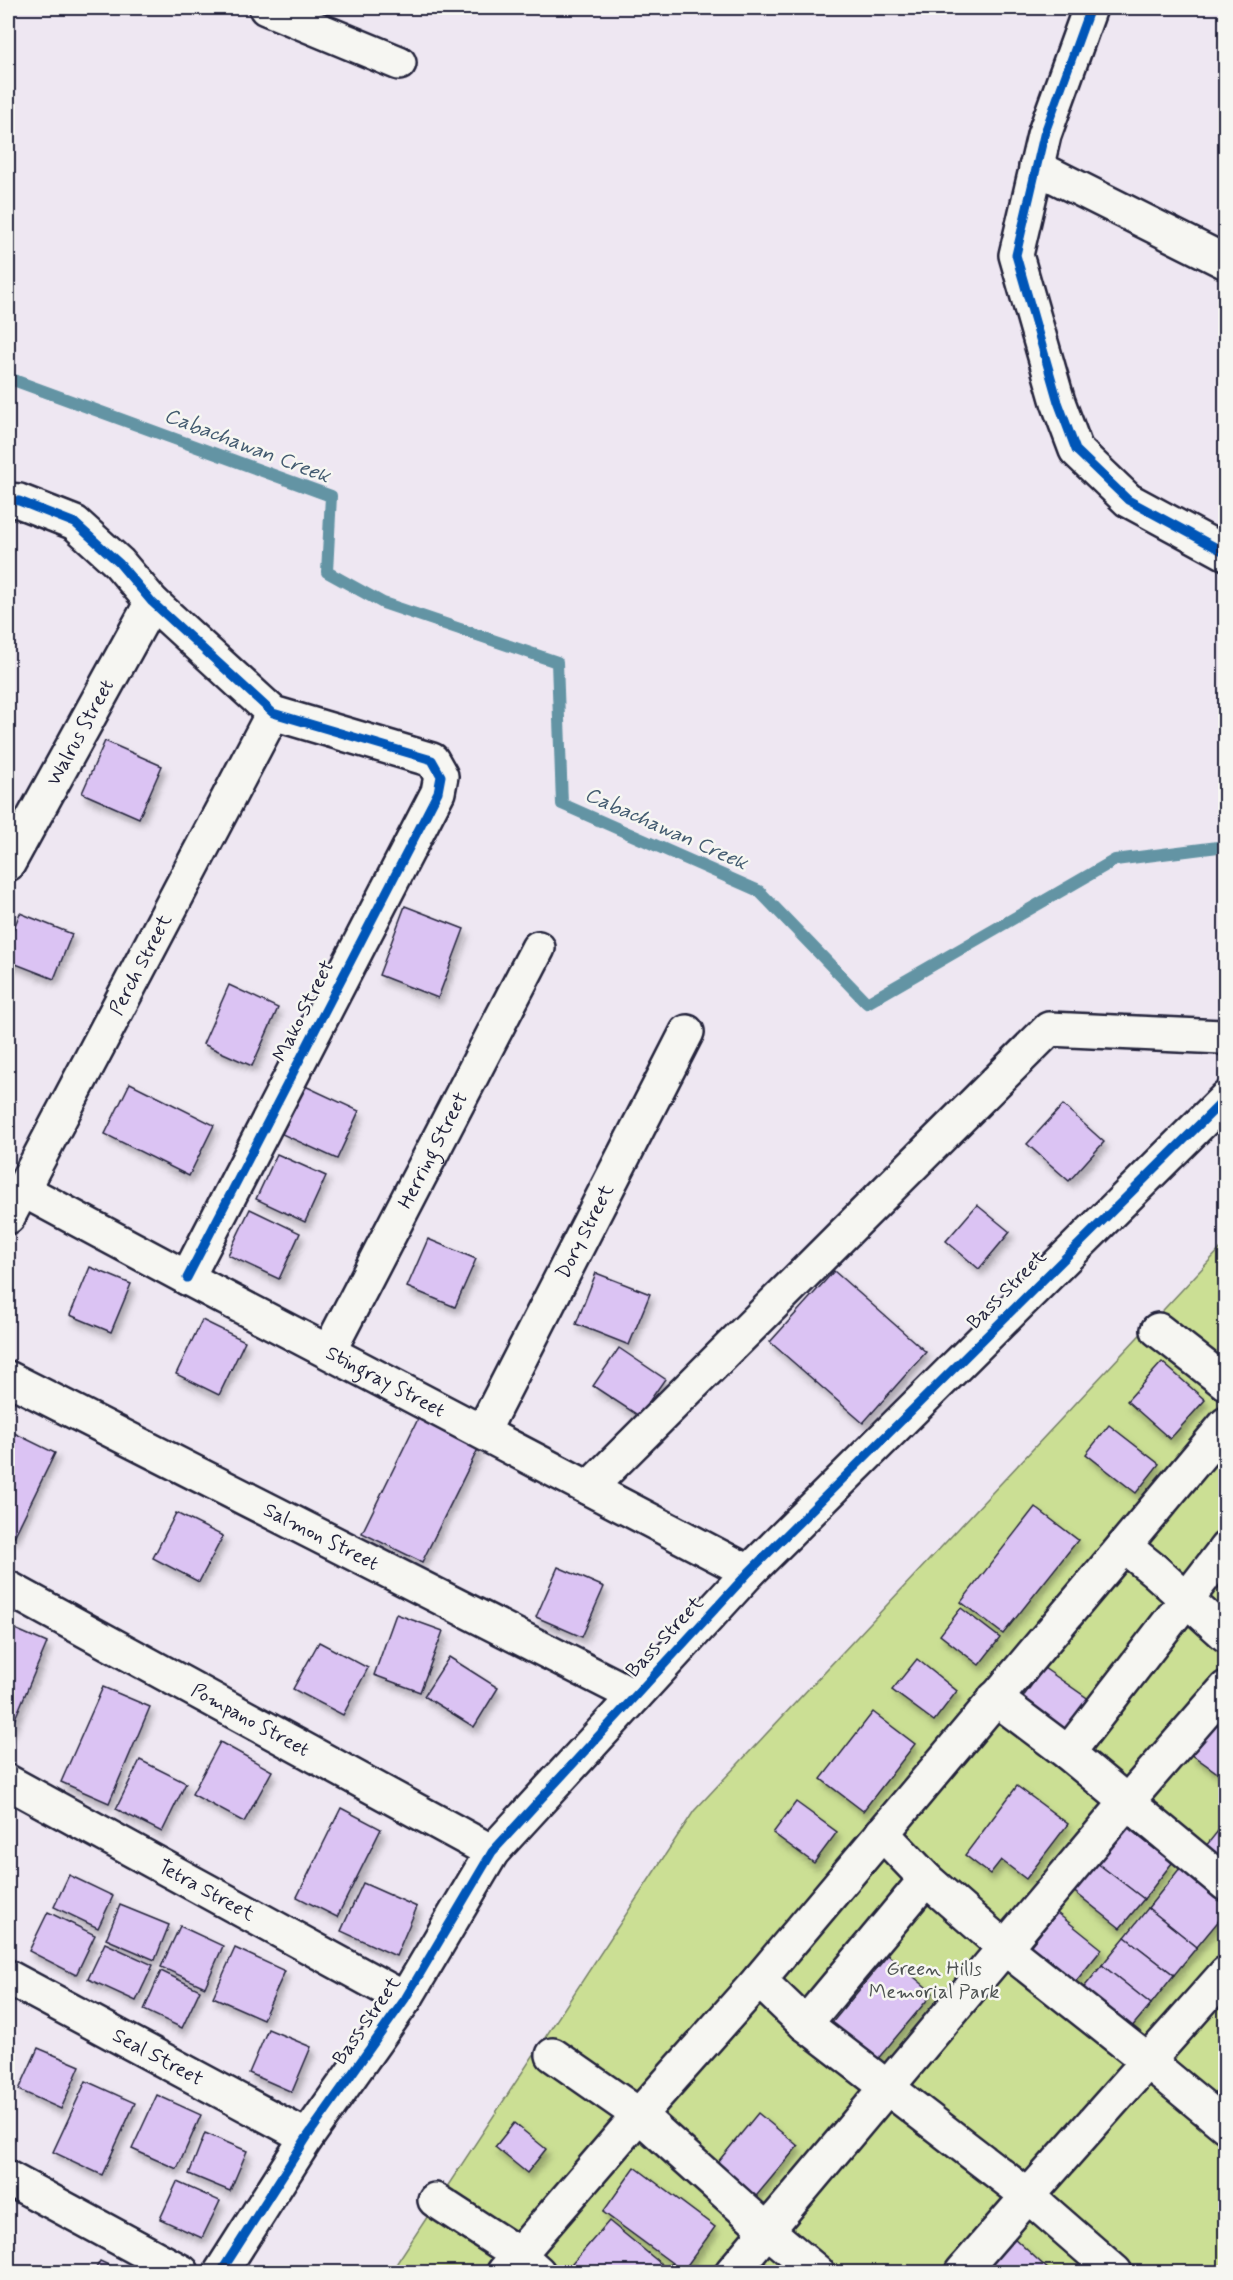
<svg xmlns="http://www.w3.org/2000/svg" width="1233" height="2280" font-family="Mynerve,sans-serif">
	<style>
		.green { fill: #cbdf94; stroke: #768068; stroke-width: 1.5 }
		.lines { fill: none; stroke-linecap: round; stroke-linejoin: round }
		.stream { stroke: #6494a4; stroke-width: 12 }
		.building { fill: #dbc3f3; stroke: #22223b; stroke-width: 1.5; filter: url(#shadow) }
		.minor-casing { stroke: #22223b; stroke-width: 38 }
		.minor { stroke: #f6f6f2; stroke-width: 33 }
		.cycleway-casing { stroke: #f6f6f2; stroke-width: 13 }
		.cycleway { stroke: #0057b8; stroke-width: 9 }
		.labels { text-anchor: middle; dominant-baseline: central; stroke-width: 5; stroke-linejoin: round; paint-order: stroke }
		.street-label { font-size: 20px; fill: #22223b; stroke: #f6f6f2 }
		.park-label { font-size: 20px; fill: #4c5151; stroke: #f6f6f2 }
		.water-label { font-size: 21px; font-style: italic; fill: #435b70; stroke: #f6f6f2 }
	</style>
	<defs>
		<filter id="shadow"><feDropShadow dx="3.5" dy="6" stdDeviation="3" flood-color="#0004"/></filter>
	</defs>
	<rect width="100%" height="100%" fill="#eee7f2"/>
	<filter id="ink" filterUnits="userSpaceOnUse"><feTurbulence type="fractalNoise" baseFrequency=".0167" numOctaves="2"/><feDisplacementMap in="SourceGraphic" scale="12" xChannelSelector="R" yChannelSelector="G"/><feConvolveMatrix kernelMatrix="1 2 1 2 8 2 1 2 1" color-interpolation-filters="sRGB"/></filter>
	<g filter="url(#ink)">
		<!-- green -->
		<polygon class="green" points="1225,1244 1225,2272 391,2272 694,1811"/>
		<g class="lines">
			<!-- stream -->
			<polyline class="stream" points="8,378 331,496 327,572 383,603 557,662 562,804 759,891 867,1003 1115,860 1226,846"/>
		</g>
		<!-- building -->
		<g class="building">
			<polygon points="105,741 162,766 139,818 82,793"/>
			<polygon points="405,906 464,929 438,998 379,975"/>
			<polygon points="20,913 72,934 54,979 8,961 8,943"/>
			<polygon points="229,985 278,1008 252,1066 203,1044"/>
			<polygon points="130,1083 214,1125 189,1176 105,1134"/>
			<polygon points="305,1086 359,1111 337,1159 282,1134"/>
			<polygon points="1063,1105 1104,1142 1069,1181 1027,1144"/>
			<polygon points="277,1154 326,1176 305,1222 256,1199"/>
			<polygon points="977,1205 1010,1232 979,1269 946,1241"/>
			<polygon points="250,1209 300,1233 279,1279 228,1255"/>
			<polygon points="428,1239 476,1259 455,1307 407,1287"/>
			<polygon points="90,1267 131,1284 111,1332 70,1315"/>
			<polygon points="834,1271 926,1352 863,1423 770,1342"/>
			<polygon points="596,1273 650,1294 629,1345 576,1324"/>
			<polygon points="202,1320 245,1341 219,1395 176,1374"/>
			<polygon points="619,1348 665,1379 639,1416 593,1386"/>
			<polygon points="1162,1362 1205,1400 1170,1439 1127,1401"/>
			<polygon points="419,1417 479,1447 422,1562 362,1533"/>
			<polygon points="1109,1425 1159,1464 1136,1493 1086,1454"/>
			<polygon points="8,1430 55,1453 14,1537 8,1535"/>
			<polygon points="1035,1507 1078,1540 1003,1634 961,1602"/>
			<polygon points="176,1513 223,1536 199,1582 153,1558"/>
			<polygon points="558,1567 604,1587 582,1637 536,1617"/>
			<polygon points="961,1608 1000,1638 979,1665 940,1635"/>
			<polygon points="396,1614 443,1631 420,1692 374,1675"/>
			<polygon points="8,1626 47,1643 8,1735"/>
			<polygon points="319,1642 368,1668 343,1715 293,1689"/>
			<polygon points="449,1657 498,1688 474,1727 424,1696"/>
			<polygon points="917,1659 957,1691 934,1721 892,1690"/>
			<polygon points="1044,1668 1090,1700 1066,1733 1020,1701"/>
			<polygon points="103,1687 150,1707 109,1803 61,1782"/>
			<polygon points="873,1712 915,1744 863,1811 821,1779"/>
			<polygon points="1215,1722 1226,1730 1226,1779 1191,1754"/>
			<polygon points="220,1742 272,1771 244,1822 192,1794"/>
			<polygon points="140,1760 186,1783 162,1832 116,1809"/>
			<polygon points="1017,1786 1068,1824 1026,1879 1001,1860 990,1874 965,1855"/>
			<polygon points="796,1802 837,1832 814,1863 773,1833"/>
			<polygon points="341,1808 381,1829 337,1917 297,1897"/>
			<polygon points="1226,1821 1226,1871 1201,1852"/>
			<polygon points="1123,1824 1172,1863 1144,1899 1093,1860"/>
			<polygon points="1093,1860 1144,1899 1120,1928 1071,1889"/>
			<polygon points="1180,1868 1226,1904 1226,1912 1197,1947 1148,1908"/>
			<polygon points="69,1875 113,1896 98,1928 54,1907"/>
			<polygon points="363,1883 417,1907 396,1956 341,1931"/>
			<polygon points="120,1905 169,1925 155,1960 106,1939"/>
			<polygon points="1148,1908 1197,1947 1174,1975 1125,1937"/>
			<polygon points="48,1912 95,1935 76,1975 29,1951"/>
			<polygon points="1057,1913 1102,1949 1072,1986 1027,1950"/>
			<polygon points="180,1926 223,1946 205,1987 161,1967"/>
			<polygon points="1125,1937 1174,1975 1151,2004 1102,1965"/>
			<polygon points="105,1943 153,1965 136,2001 88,1979"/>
			<polygon points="235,1948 285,1971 263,2019 213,1997"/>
			<polygon points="888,1955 933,1993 876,2061 831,2024"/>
			<polygon points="1102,1965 1151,2004 1125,2035 1077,1996"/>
			<polygon points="161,1971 200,1990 182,2028 144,2010"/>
			<polygon points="268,2029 311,2047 292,2092 249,2073"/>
			<polygon points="38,2048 80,2066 61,2109 19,2090"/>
			<polygon points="86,2081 135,2103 102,2175 53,2152"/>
			<polygon points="157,2095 201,2115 177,2169 132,2149"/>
			<polygon points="758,2113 798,2146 752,2201 713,2168"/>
			<polygon points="514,2123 546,2149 527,2173 495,2147"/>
			<polygon points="205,2133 247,2151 230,2191 189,2174"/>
			<polygon points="635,2167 715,2227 683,2271 603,2212"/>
			<polygon points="177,2182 220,2201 202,2238 160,2219"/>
			<polygon points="609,2221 671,2272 565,2272"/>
			<polygon points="1013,2237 1051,2272 981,2272"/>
			<polygon points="762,2260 777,2272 752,2272"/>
			<polygon points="100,2261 123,2272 94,2272"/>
		</g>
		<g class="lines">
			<!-- minor casing -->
			<g class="minor-casing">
				<g id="minor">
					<polyline points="266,8 399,63"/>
					<polyline points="1090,8 1044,135 1016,255 1058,402 1076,450 1128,500 1226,553"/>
					<polyline points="1036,167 1226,262"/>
					<polyline points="8,500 19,501 75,523 119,563 152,602 273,713 432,760 441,776 438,792 187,1278"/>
					<path id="s1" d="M8,864L152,602"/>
					<path id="s2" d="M23,1190L187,1278L749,1572"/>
					<path id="s3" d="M8,1217L273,713"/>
					<polyline points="1158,1330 1226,1383"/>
					<path id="s4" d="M329,1351L538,948"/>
					<path id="s5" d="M8,1378L635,1696"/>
					<path id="s6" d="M483,1431L687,1032"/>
					<polyline points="589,1488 1049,1029 1222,1037 1226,1039"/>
					<polyline points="1124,1546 1226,1424"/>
					<path id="s7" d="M8,1588L492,1852"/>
					<polyline points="995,1698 1068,1753 1226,1884"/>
					<polyline points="1068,1753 1226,1548"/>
					<path id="s8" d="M8,1782L405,1999"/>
					<polyline points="882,1833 926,1879 1005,1948 1149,2062 1226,2126"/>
					<path id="s9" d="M8,1977L307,2137"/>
					<polyline points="759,1980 805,2024 1028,2196 1115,2272"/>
					<polyline points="805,2024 926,1879"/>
					<polyline points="553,2055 639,2115 768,2231 817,2272"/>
					<polyline points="8,2178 182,2272"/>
					<polyline points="435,2200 518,2254 538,2272"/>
					<polyline points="221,2272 307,2137 405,1999 492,1852 749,1572 1226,1098"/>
					<polyline points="504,2272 639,2115 759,1980 1124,1546 1154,1570 1226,1635"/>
					<polyline points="732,2272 1126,1803 1226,1688"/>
					<polyline points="962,2272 1028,2196 1226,1973"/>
				</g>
			</g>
			<!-- minor -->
			<use href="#minor" class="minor"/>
			<!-- cycleway casing -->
			<g class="cycleway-casing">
				<g id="cycleway">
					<polyline points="1090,8 1044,135 1016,255 1058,402 1076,450 1128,500 1226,553"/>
					<polyline points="8,500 19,501 75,523 119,563 152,602 273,713 432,760 441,776 438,792 187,1278"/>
					<polyline points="221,2272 307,2137 405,1999 492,1852 749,1572 1226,1098"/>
				</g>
			</g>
			<!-- cycleway -->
			<use href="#cycleway" class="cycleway"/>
		</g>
	</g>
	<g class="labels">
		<!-- street labels -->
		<g class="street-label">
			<text stroke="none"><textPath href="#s1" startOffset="150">Walrus Street</textPath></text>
			<text stroke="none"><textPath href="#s3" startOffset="285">Perch Street</textPath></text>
			<text transform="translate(304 1011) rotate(-63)">Mako Street</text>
			<text stroke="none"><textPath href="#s4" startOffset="226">Herring Street</textPath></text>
			<text stroke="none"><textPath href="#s6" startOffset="224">Dory Street</textPath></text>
			<text transform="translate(1007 1290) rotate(-45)">Bass Street</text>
			<text stroke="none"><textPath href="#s2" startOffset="410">Stingray Street</textPath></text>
			<text stroke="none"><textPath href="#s5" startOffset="351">Salmon Street</textPath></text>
			<text transform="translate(665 1637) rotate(-47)">Bass Street</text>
			<text stroke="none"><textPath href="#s7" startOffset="276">Pompano Street</textPath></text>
			<text stroke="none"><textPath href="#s8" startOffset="226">Tetra Street</textPath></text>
			<text transform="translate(367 2021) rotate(-55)">Bass Street</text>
			<text stroke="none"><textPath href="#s9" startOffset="170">Seal Street</textPath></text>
		</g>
		<!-- park labels -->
		<g class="park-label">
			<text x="934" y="1969">Green Hills<tspan x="934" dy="23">Memorial Park</tspan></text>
		</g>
		<!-- water labels -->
		<g class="water-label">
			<text transform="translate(247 446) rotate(21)">Cabachawan Creek</text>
			<text transform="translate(666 829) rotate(24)">Cabachawan Creek</text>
		</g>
	</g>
	<!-- margin -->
	<rect width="1233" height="2280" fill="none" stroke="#f6f6f2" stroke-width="30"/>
	<rect x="15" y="15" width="1203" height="2250" fill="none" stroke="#22223b" stroke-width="2" filter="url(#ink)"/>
</svg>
